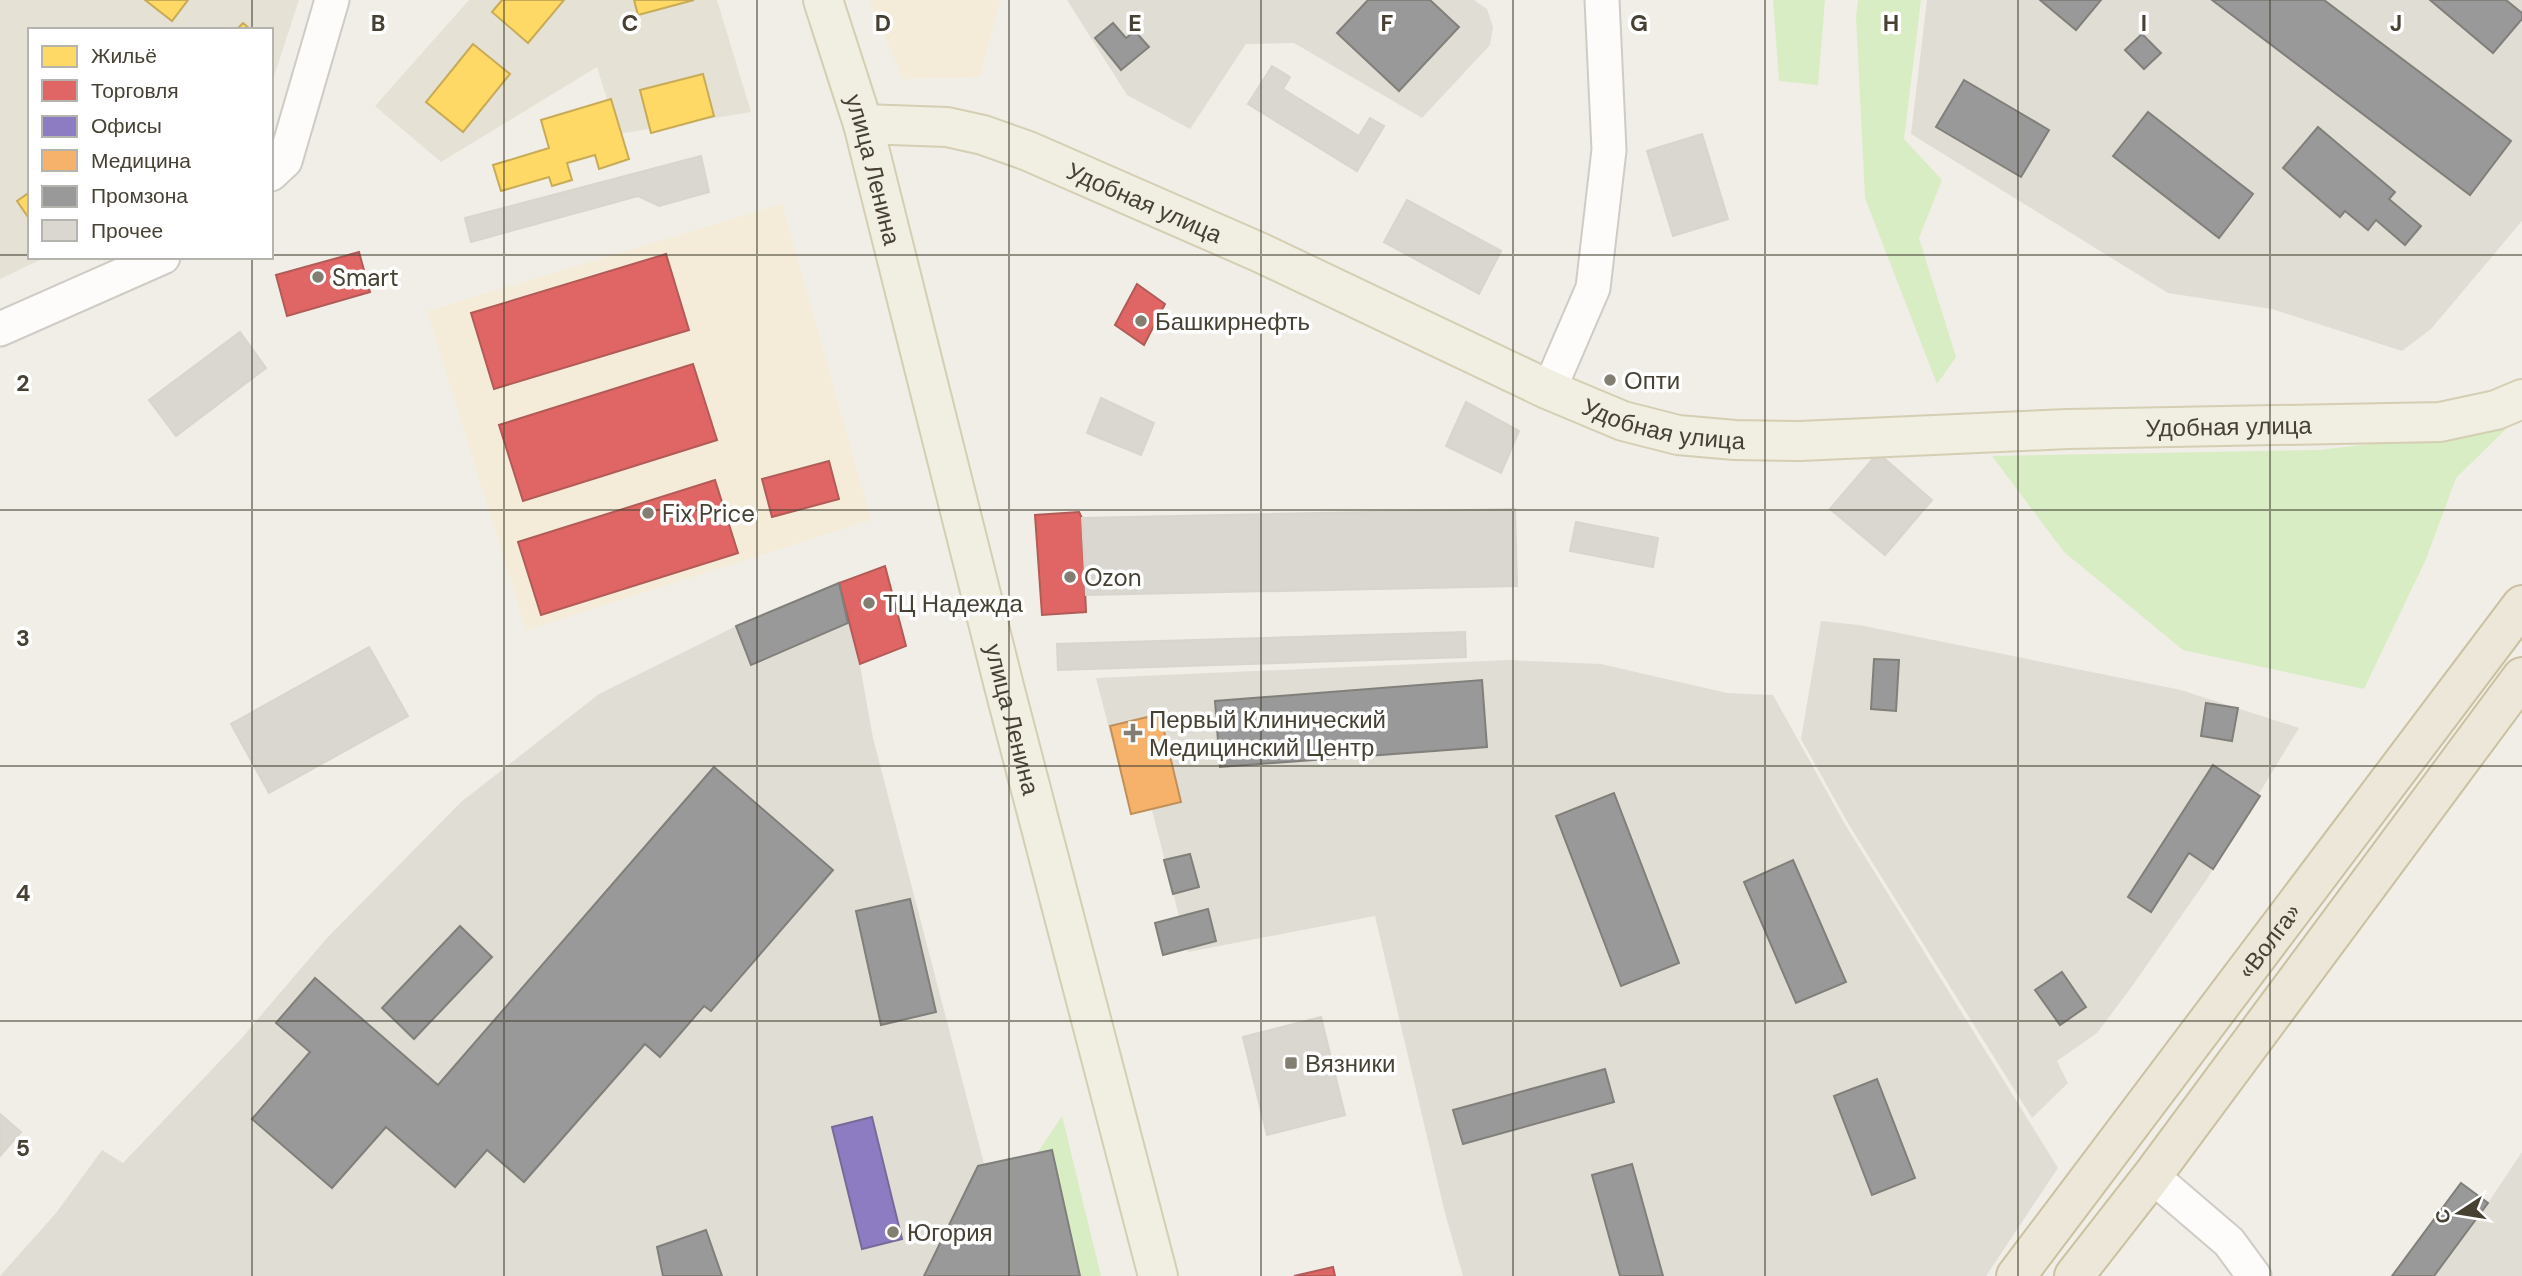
<svg xmlns="http://www.w3.org/2000/svg" width="2522" height="1276" font-family="'DM Sans',sans-serif">
	<style>
		.residential { fill: #e5e1d4 }
		.commercial { fill: #f4ecd8 }
		.industrial { fill: #e0ddd5 }
		.green { fill: #d8edc4 }
		.homes { fill: #ffd966; stroke: #c8ab57; stroke-width: 2 }
		.shops { fill: #e06666; stroke: #b25b57; stroke-width: 2 }
		.offices { fill: #8e7cc3; stroke: #786a98; stroke-width: 2 }
		.health { fill: #f6b26b; stroke: #c1905a; stroke-width: 2 }
		.industry { fill: #999; stroke: #807f7a; stroke-width: 2 }
		.building { fill: #d9d7d0; stroke: #d8d5cd; stroke-width: 2 }
		.lines { fill: none; stroke-linecap: round; stroke-linejoin: round }
		.minor-casing { stroke: #ceccc5; stroke-width: 37 }
		.major-casing { stroke: #d4ceb2; stroke-width: 42 }
		.highway-casing { stroke: #cbc0a0; stroke-width: 42 }
		.minor { stroke: #fdfcfb; stroke-width: 33 }
		.major { stroke: #f1eee2; stroke-width: 38 }
		.highway { stroke: #ece7d8; stroke-width: 38 }
		.grid { fill: none; stroke: #464133; stroke-width: 2; stroke-opacity: 0.55 }
		.poi-dot { fill: #827e72; stroke: #fff; stroke-width: 2.5 }
		.labels { text-anchor: middle; dominant-baseline: central; stroke-width: 7; stroke-linejoin: round; paint-order: stroke }
		.street-label { font-size: 24px; fill: #464133; stroke: #fff }
		.poi-label { font-size: 24px; fill: #464133; stroke: #fff; text-anchor: start }
		.grid-label { font-size: 23px; text-anchor: middle; font-weight: bold; fill: #464133; stroke: #fff; stroke-width: 7; stroke-linejoin: round; paint-order: stroke }
	</style>
	<rect width="100%" height="100%" fill="#f0eee7"/>
	<!-- residential -->
	<g class="residential">
		<polygon points="0,0 299,0 271,85 271,30 30,30 30,257 46,257 0,279"/>
		<polygon points="469,0 717,0 751,112 618,134 597,67 441,162 375,106"/>
	</g>
	<!-- commercial -->
	<g class="commercial">
		<polygon points="869,0 1000,0 980,77 903,79"/>
		<polygon points="782,204 871,520 526,630 427,311"/>
	</g>
	<!-- industrial -->
	<g class="industrial">
		<polygon points="1067,0 1474,0 1487,9 1493,27 1490,45 1422,118 1294,43 1246,44 1190,129 1127,95"/>
		<polygon points="1927,0 2522,0 2522,221 2431,329 2402,351 2272,309 2168,293 1911,134"/>
		<polygon points="885,566 906,646 860,665 873,738 988,1179 937,1276 0,1276 56,1213 102,1150 123,1163 240,1040 326,939 461,802 599,694 736,626"/>
		<polygon points="1821,621 1859,625 2181,690 2299,728 2207,879 2130,989 2097,1033 2057,1061 2068,1083 2032,1118 1849,825 1801,739"/>
		<polygon points="1508,660 1601,664 1727,693 1773,695 1846,826 2058,1168 1986,1276 1463,1276 1445,1213 1375,916 1188,952 1152,810 1131,814 1096,678"/>
		<polygon points="2522,1152 2522,1276 2434,1276 2488,1203"/>
	</g>
	<!-- green -->
	<g class="green">
		<polygon points="1773,0 1825,0 1818,85 1779,81"/>
		<polygon points="1858,0 1921,0 1904,139 1942,180 1919,238 1956,357 1937,384 1865,198 1856,16"/>
		<polygon points="2506,429 2456,478 2426,559 2364,689 2183,650 2064,552 1992,456 2318,450"/>
		<polygon points="1062,1116 1101,1276 961,1276 992,1220"/>
	</g>
	<!-- homes -->
	<g class="homes">
		<polygon points="145,0 188,0 172,21"/>
		<polygon points="502,0 564,0 528,43 492,12"/>
		<polygon points="634,0 694,0 638,15"/>
		<polygon points="243,23 251,30 236,30"/>
		<polygon points="473,44 510,74 463,132 426,102"/>
		<polygon points="703,74 714,116 651,133 640,90"/>
		<polygon points="611,99 629,159 599,169 595,155 567,163 572,180 552,186 549,177 501,191 493,165 549,148 541,120"/>
		<polygon points="30,192 30,220 17,201"/>
	</g>
	<!-- shops -->
	<g class="shops">
		<polygon points="359,252 370,292 287,316 276,275"/>
		<polygon points="666,254 689,330 494,389 471,313"/>
		<polygon points="1137,284 1165,304 1144,345 1115,325"/>
		<polygon points="693,364 717,440 523,501 499,425"/>
		<polygon points="829,461 839,499 772,517 762,479"/>
		<polygon points="715,480 738,553 541,615 518,542"/>
		<polygon points="1079,512 1082,518 1086,612 1042,615 1035,515"/>
		<polygon points="885,566 906,646 860,664 839,583"/>
		<polygon points="1333,1267 1335,1276 1294,1276"/>
	</g>
	<!-- offices -->
	<polygon class="offices" points="872,1117 902,1239 862,1249 832,1127"/>
	<!-- health -->
	<polygon class="health" points="1160,714 1181,802 1131,814 1110,726"/>
	<!-- industry -->
	<g class="industry">
		<polygon points="1368,0 1430,0 1459,27 1399,91 1337,33"/>
		<polygon points="2040,0 2101,0 2076,30"/>
		<polygon points="2212,0 2324,0 2511,141 2470,195"/>
		<polygon points="2430,0 2506,0 2522,13 2522,19 2493,53"/>
		<polygon points="1113,23 1126,38 1135,31 1149,47 1121,70 1095,38"/>
		<polygon points="2142,34 2161,53 2144,69 2125,50"/>
		<polygon points="1964,80 2049,130 2021,177 1936,127"/>
		<polygon points="2148,112 2253,194 2219,238 2113,156"/>
		<polygon points="2318,127 2395,192 2389,199 2421,226 2405,245 2376,220 2368,230 2345,211 2340,217 2283,168"/>
		<polygon points="839,583 848,623 751,665 736,626"/>
		<polygon points="1874,659 1899,660 1896,711 1871,709"/>
		<polygon points="1482,680 1487,747 1220,767 1215,701"/>
		<polygon points="2206,703 2238,708 2232,741 2201,736"/>
		<polygon points="2213,765 2260,796 2213,869 2189,853 2151,912 2128,897"/>
		<polygon points="714,767 833,870 711,1011 704,1006 660,1057 645,1044 524,1182 487,1150 455,1187 386,1127 332,1188 252,1119 310,1052 276,1023 315,978 438,1085"/>
		<polygon points="1614,793 1679,963 1621,986 1556,816"/>
		<polygon points="1190,854 1199,887 1173,894 1164,860"/>
		<polygon points="1793,860 1846,982 1796,1003 1744,882"/>
		<polygon points="910,899 936,1012 881,1025 856,911"/>
		<polygon points="1208,909 1216,941 1163,955 1155,923"/>
		<polygon points="460,926 492,957 414,1039 382,1008"/>
		<polygon points="2062,972 2086,1007 2060,1025 2035,990"/>
		<polygon points="1605,1069 1614,1102 1463,1144 1453,1110"/>
		<polygon points="1877,1079 1915,1178 1872,1195 1834,1096"/>
		<polygon points="1052,1150 1080,1276 924,1276 978,1166"/>
		<polygon points="1632,1164 1663,1276 1620,1276 1592,1175"/>
		<polygon points="2461,1183 2488,1203 2434,1276 2392,1276"/>
		<polygon points="706,1230 722,1276 663,1276 657,1247"/>
	</g>
	<!-- building -->
	<g class="building">
		<polygon points="1272,66 1290,77 1283,89 1359,136 1370,118 1384,126 1357,171 1248,104"/>
		<polygon points="1702,134 1728,219 1673,236 1647,151"/>
		<polygon points="701,156 709,192 659,206 638,196 471,242 465,218"/>
		<polygon points="1407,200 1501,251 1479,294 1384,242"/>
		<polygon points="240,332 266,368 176,436 149,400"/>
		<polygon points="1101,398 1154,423 1141,455 1087,433"/>
		<polygon points="1466,402 1519,431 1501,473 1446,446"/>
		<polygon points="1878,453 1932,500 1885,555 1830,509"/>
		<polygon points="1515,509 1517,586 1086,595 1082,518"/>
		<polygon points="1576,522 1658,538 1653,567 1570,551"/>
		<polygon points="1465,632 1466,657 1058,670 1057,644"/>
		<polygon points="369,647 408,716 269,793 231,724"/>
		<polygon points="1321,1017 1345,1115 1267,1135 1243,1037"/>
		<polygon points="0,1114 21,1132 0,1156"/>
	</g>
	<g class="lines">
		<!-- minor casing -->
		<g class="minor-casing">
			<g id="minor">
				<polyline points="271,174 285,161 332,0"/>
				<polyline points="0,329 163,257"/>
				<polyline points="1549,390 1593,288 1609,150 1602,0"/>
				<polyline points="2152,1176 2229,1242 2254,1276"/>
			</g>
		</g>
		<!-- major casing -->
		<g class="major-casing">
			<g id="major">
				<path id="s1" d="M823,0L863,124L1005,690L1158,1276"/>
				<path id="s2" d="M863,124L947,127L983,135L1028,151L1261,253L1549,390L1623,421L1678,435L1735,440L1800,441L2068,429L2440,422L2496,410L2522,399"/>
			</g>
		</g>
		<!-- highway casing -->
		<g class="highway-casing">
			<g id="highway">
				<path id="s3" d="M2016,1276L2522,605"/>
				<polyline points="2074,1276 2152,1176 2522,677"/>
			</g>
		</g>
		<!-- minor -->
		<use href="#minor" class="minor"/>
		<!-- major -->
		<use href="#major" class="major"/>
		<!-- highway -->
		<use href="#highway" class="highway"/>
	</g>
	<!-- grid -->
	<path class="grid" d="M252,0V30M504,0V1276M757,0V1276M1009,0V1276M1261,0V1276M1513,0V1276M1765,0V1276M2018,0V1276M2270,0V1276M0,255H30M271,255H2522M252,257V1276M0,510H2522M0,766H2522M0,1021H2522"/>
	<!-- markers -->
	<g class="poi-dot">
		<circle cx="318" cy="277" r="7"/>
		<circle cx="1141" cy="321" r="7"/>
		<circle cx="1610" cy="380" r="7"/>
		<circle cx="648" cy="513" r="7"/>
		<circle cx="1070" cy="577" r="7"/>
		<circle cx="869" cy="603" r="7"/>
		<path d="M1129.5 722.5h7v7h7v7h-7v7h-7v-7h-7v-7h7z"/>
		<rect x="1284" y="1056" width="14" height="14" rx="3.5"/>
		<circle cx="893" cy="1232" r="7"/>
	</g>
	<g class="labels">
		<!-- street labels -->
		<g class="street-label">
			<text stroke="none"><textPath href="#s1" startOffset="177">улица Ленина</textPath></text>
			<text stroke="none"><textPath href="#s2" startOffset="296">Удобная улица</textPath></text>
			<text stroke="none"><textPath href="#s2" startOffset="863">Удобная улица</textPath></text>
			<text stroke="none"><textPath href="#s2" startOffset="1430">Удобная улица</textPath></text>
			<text stroke="none"><textPath href="#s1" startOffset="744">улица Ленина</textPath></text>
			<text stroke="none"><textPath href="#s3" startOffset="420">«Волга»</textPath></text>
		</g>
		<!-- poi labels -->
		<g class="poi-label">
			<text x="332" y="277">Smart</text>
			<text x="1155" y="321">Башкирнефть</text>
			<text x="1624" y="380">Опти</text>
			<text x="662" y="513">Fix Price</text>
			<text x="1084" y="577">Ozon</text>
			<text x="883" y="603">ТЦ Надежда</text>
			<text x="1149" y="719">Первый Клинический<tspan x="1149" dy="28">Медицинский Центр</tspan></text>
			<text x="1305" y="1063">Вязники</text>
			<text x="907" y="1232">Югория</text>
		</g>
	</g>
	<g class="grid-label">
		<text x="378" y="31">B</text>
		<text x="630" y="31">C</text>
		<text x="883" y="31">D</text>
		<text x="1135" y="31">E</text>
		<text x="1387" y="31">F</text>
		<text x="1639" y="31">G</text>
		<text x="1891" y="31">H</text>
		<text x="2144" y="31">I</text>
		<text x="2396" y="31">J</text>
		<text x="23" y="391">2</text>
		<text x="23" y="646">3</text>
		<text x="23" y="901">4</text>
		<text x="23" y="1156">5</text>
	</g>
	<!-- legend -->
	<rect x="28" y="28" width="245" height="231" fill="#ffffff" stroke="#b5b3ad" stroke-width="2"/>
	<rect x="42" y="46" width="35" height="21" fill="#ffd966" stroke="#b5b3ad" stroke-width="2"/>
	<text x="91" y="63" font-size="21" fill="#464133">Жильё</text>
	<rect x="42" y="80" width="35" height="21" fill="#e06666" stroke="#b5b3ad" stroke-width="2"/>
	<text x="91" y="98" font-size="21" fill="#464133">Торговля</text>
	<rect x="42" y="116" width="35" height="21" fill="#8e7cc3" stroke="#b5b3ad" stroke-width="2"/>
	<text x="91" y="133" font-size="21" fill="#464133">Офисы</text>
	<rect x="42" y="150" width="35" height="21" fill="#f6b26b" stroke="#b5b3ad" stroke-width="2"/>
	<text x="91" y="168" font-size="21" fill="#464133">Медицина</text>
	<rect x="42" y="186" width="35" height="21" fill="#999999" stroke="#b5b3ad" stroke-width="2"/>
	<text x="91" y="203" font-size="21" fill="#464133">Промзона</text>
	<rect x="42" y="220" width="35" height="21" fill="#d9d7d0" stroke="#b5b3ad" stroke-width="2"/>
	<text x="91" y="238" font-size="21" fill="#464133">Прочее</text>
	<!-- north arrow -->
	<g transform="translate(2459 1213) rotate(258)" stroke="#ffffff" stroke-width="5" paint-order="stroke">
	<path d="M0-5L12 26L0 18L-12 26Z" fill="#464133"/>
	<text y="-10" font-size="19" font-weight="bold" text-anchor="middle" fill="#464133">С</text>
	</g>
</svg>
